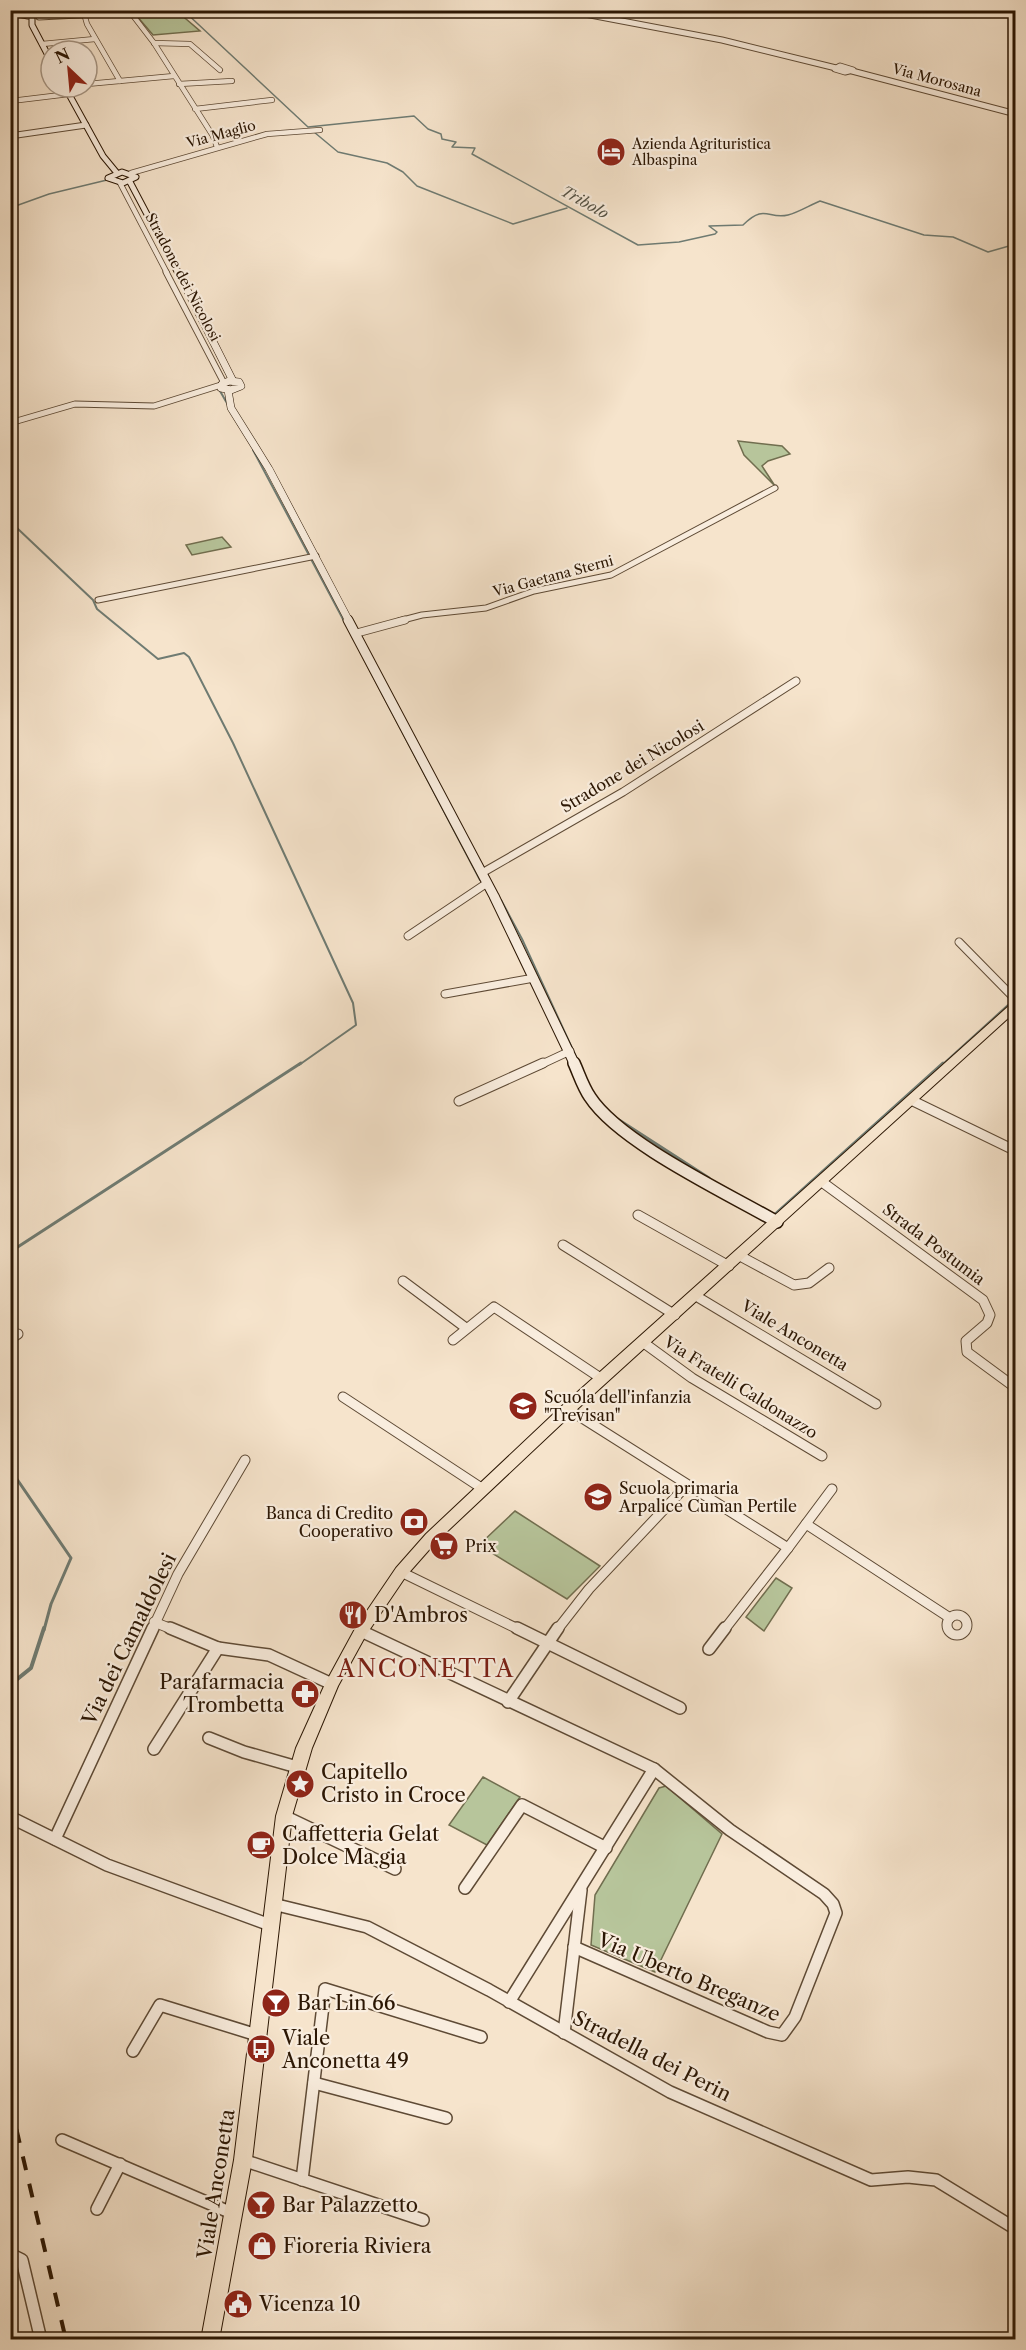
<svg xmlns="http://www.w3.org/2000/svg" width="1026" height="2350" font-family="'Libre Caslon Text',serif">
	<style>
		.green { fill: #b7c59b; stroke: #716e4f; stroke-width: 1.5 }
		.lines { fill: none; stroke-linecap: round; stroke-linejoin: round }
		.stream-far3 { stroke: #6f7b72; stroke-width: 1.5 }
		.stream-far2 { stroke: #6f7b72; stroke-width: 2 }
		.stream-far1 { stroke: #6f7b72; stroke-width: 3 }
		.stream { stroke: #6f7b72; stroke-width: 4 }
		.minor-far4-casing { stroke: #5e4a35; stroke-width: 6 }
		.minor-far3-casing { stroke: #5e4a35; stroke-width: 7 }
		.minor-far2-casing { stroke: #5e4a35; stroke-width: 9 }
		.minor-far1-casing { stroke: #5e4a35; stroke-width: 11 }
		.minor-casing { stroke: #5e4a35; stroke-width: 14 }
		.tertiary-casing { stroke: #5e4a35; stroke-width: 7 }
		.secondary-far3-casing { stroke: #2b1603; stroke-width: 7 }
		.secondary-far2-casing { stroke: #2b1603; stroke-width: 8 }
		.secondary-far1-casing { stroke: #2b1603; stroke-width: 11 }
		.secondary-casing { stroke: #2b1603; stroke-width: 14 }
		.primary-casing { stroke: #2b1603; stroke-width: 2 }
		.minor-far4 { stroke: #f9edde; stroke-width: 4.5 }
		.minor-far3 { stroke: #f9edde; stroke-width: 5 }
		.minor-far2 { stroke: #f9edde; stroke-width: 7 }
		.minor-far1 { stroke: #f9edde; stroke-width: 9 }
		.minor { stroke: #f9edde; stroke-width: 11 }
		.tertiary { stroke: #f9edde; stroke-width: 5 }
		.secondary-far3 { stroke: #f9edde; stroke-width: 5 }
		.secondary-far2 { stroke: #f9edde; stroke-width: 7 }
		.secondary-far1 { stroke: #f9edde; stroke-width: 9 }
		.secondary { stroke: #f9edde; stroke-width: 11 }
		.primary { fill: #f6e4cc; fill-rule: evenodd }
		.rail { stroke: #2b1603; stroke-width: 4; stroke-dasharray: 14 14; stroke-linecap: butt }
		.labels { text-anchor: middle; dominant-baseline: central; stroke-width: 4.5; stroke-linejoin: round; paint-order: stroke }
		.far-street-label { font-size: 14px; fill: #2b1603; stroke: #f9edde }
		.far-poi-label { font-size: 14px; fill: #2b1603; stroke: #f9edde; text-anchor: start }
		.far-water-label { font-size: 15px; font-style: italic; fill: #535144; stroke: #f9edde }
		.street-label { font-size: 16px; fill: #2b1603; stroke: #f9edde }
		.poi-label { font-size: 16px; fill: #2b1603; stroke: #f9edde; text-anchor: start }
		.near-poi-label { font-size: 20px; fill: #2b1603; stroke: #f9edde; text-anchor: start }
		.near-street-label { font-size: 20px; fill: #2b1603; stroke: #f9edde }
		.near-quarter-label { font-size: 24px; letter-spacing: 1.5px; fill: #7a1f14; stroke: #f9edde }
	</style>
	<rect width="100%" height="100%" fill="#f6e4cc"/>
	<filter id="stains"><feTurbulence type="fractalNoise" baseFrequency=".00333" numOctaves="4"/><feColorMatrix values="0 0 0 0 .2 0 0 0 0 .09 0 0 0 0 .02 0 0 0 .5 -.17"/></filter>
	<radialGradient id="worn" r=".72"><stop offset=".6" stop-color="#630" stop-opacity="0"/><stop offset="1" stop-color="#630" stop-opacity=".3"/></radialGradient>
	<!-- green -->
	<g class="green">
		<polygon points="179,13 200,31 153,35 136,15"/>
		<polygon points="738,441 782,446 790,454 768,461 762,466 775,486 744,455"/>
		<polygon points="222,537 231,547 192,555 186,545"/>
		<polygon points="515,1511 600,1566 567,1599 479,1545"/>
		<polygon points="776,1578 792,1588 764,1631 746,1617"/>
		<polygon points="483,1777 520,1797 487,1845 449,1825"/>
		<polygon points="666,1786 722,1834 655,1972 591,1945 595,1895 659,1788"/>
	</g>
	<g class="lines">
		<!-- stream-far3 -->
		<g class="stream-far3">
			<path d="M183,10L308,127L414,116L428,129L441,134L442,139L456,142L452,147L475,148L472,154L638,245L679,242L715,234L717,232L709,226L743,225C765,203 768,220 788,215C799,212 810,205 820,201L924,235L953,237L988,252L1016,244"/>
			<polyline points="556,10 566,12"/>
			<polyline points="314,132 338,152 387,163 403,172 417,186 513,224 567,208"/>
			<polyline points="10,208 49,194 107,180"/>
		</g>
		<!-- stream-far2 -->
		<g class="stream-far2">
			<polyline points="220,391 228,405"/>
			<polyline points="253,450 344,621"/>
			<polyline points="10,529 17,528 93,600 97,609 158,659 184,653 189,657 233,743 353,1003 356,1025 299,1065"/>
			<polyline points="364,659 480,880"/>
			<polyline points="501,900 522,939 578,1061"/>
			<polyline points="942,1065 1008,1005"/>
		</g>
		<!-- stream-far1 -->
		<g class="stream-far1">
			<polyline points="616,1118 709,1178"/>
			<polyline points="773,1216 943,1063"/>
			<polyline points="10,1252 301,1063"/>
			<polyline points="10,1469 71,1558 51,1604 44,1630"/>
		</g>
		<!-- stream -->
		<polyline class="stream" points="10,1685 31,1668 44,1628"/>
		<!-- minor-far4 casing -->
		<g class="minor-far4-casing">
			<g id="minor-far4">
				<polyline points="83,10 87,24 120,81"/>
				<polyline points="131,13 154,43 213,136 217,147"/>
				<polyline points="154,43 190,44 220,70"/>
				<polyline points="42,44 95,39"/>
				<polyline points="87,84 174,76"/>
				<polyline points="179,84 232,81"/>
				<polyline points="11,101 69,94"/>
				<polyline points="195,109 272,100"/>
				<polyline points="131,173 267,134 320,130"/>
				<polyline points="120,183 167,273"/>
			</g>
		</g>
		<!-- minor-far3 casing -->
		<g class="minor-far3-casing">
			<g id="minor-far3">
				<polyline points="166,272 224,383"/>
				<polyline points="10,423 75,404 154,406 221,385"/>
				<polyline points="98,600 316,556"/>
				<polyline points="399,621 422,615 486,608 534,591 611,575 775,488"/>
			</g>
		</g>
		<!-- minor-far2 casing -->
		<g class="minor-far2-casing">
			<g id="minor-far2">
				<polyline points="357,633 405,620"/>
				<polyline points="482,873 623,792 796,681"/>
				<polyline points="408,936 487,883"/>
				<polyline points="959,942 1016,1000"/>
				<polyline points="445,994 534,978"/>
				<polyline points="540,1065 570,1051"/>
			</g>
		</g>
		<!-- minor-far1 casing -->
		<g class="minor-far1-casing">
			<g id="minor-far1">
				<polyline points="911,1100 1016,1151"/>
				<polyline points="459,1101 543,1063"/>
				<polyline points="822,1182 983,1300 990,1315 987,1323 966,1341 967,1352 1016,1388"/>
				<polyline points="638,1215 729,1266"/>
				<polyline points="563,1245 675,1315"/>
				<polyline points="740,1256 794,1285 809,1283 829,1268"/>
				<polyline points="403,1281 466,1328"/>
				<polyline points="696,1296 876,1404"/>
				<polyline points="10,1339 18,1334"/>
				<polyline points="453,1340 494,1307 602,1379"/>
				<polyline points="644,1343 692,1378 822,1456"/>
				<polyline points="343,1397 483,1489"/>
				<polyline points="568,1409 788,1548 724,1630"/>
				<polyline points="806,1524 950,1618"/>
				<polyline points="788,1548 832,1489"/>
				<polyline points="401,1572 520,1630"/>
				<circle cx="957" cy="1625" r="10"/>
				<polyline points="154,1622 174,1630"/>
				<polyline points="152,1630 178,1574 245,1460"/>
				<polyline points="557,1630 589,1589 687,1485"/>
			</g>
		</g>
		<!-- minor casing -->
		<g class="minor-casing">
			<g id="minor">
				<polyline points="170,1628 218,1648"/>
				<polyline points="517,1628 680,1708"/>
				<polyline points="361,1631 654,1769 730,1830 824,1894 833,1904 836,1913 795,2017 782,2035 768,2032 574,1947"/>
				<polyline points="709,1649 725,1628"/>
				<polyline points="508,1702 558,1628"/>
				<polyline points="209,1738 244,1752 297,1767"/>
				<polyline points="154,1749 218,1648 269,1655 332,1684"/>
				<polyline points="284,1816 395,1869"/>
				<polyline points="10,1817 107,1865 270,1925"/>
				<polyline points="55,1839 153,1628"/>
				<polyline points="465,1888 522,1805 606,1848"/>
				<polyline points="273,1904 367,1927 489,1990 670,2092 871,2180 908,2177 936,2180 1016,2229"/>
				<polyline points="509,2002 654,1769"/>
				<polyline points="564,2033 581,1890"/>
				<polyline points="133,2051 160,2005 257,2035"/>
				<polyline points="314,2083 446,2118"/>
				<polyline points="62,2140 234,2214"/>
				<polyline points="243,2160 423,2220"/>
				<polyline points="302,2180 325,1989 481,2037"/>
				<polyline points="97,2209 120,2164"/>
				<polyline points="10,2254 22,2260 41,2340"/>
			</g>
		</g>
		<!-- tertiary casing -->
		<g class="tertiary-casing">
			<g id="tertiary">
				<polyline points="564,10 722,40 836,68"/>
				<polyline points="10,13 18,14"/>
				<polyline points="39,17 176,10"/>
				<polygon points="840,66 853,70 845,72 835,69"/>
				<polyline points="852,71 1016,114"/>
				<polyline points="10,136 86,125"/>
			</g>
		</g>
		<!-- secondary-far3 casing -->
		<g class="secondary-far3-casing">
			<g id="secondary-far3">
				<polyline points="18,14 28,16"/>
				<polyline points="32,19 32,25 51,61"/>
				<polyline points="65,87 103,156 117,173"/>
				<polygon points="122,172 136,177 123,183 108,178"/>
				<polyline points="130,182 178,273"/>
			</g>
		</g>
		<!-- secondary-far2 casing -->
		<g class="secondary-far2-casing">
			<g id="secondary-far2">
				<polyline points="178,272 233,381"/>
				<polygon points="229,381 239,382 241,386 231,390 221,388 222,384"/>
				<polyline points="228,390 231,408 269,469 349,621"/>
			</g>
		</g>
		<!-- secondary-far1 casing -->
		<g class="secondary-far1-casing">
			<polyline id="secondary-far1" points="348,620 494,896 575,1065"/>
		</g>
		<!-- secondary casing -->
		<g class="secondary-casing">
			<path id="secondary" d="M574,1063C579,1074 583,1087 590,1097C620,1143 727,1193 777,1222"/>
		</g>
		<!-- primary casing -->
		<g class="primary-casing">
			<polygon id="primary" points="1016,1002 1016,1011 573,1413 436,1542 406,1576 366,1635 338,1686 312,1748 292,1816 252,2160 219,2340 201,2340 234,2160 276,1816 296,1748 325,1684 356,1627 396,1568 426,1534 563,1405 1012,1003"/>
		</g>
		<!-- minor-far4 -->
		<use href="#minor-far4" class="minor-far4"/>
		<!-- minor-far3 -->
		<use href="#minor-far3" class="minor-far3"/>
		<!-- minor-far2 -->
		<use href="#minor-far2" class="minor-far2"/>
		<!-- minor-far1 -->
		<use href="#minor-far1" class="minor-far1"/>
		<!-- minor -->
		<use href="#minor" class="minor"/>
		<!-- tertiary -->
		<use href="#tertiary" class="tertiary"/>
		<!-- secondary-far3 -->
		<use href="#secondary-far3" class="secondary-far3"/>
		<!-- secondary-far2 -->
		<use href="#secondary-far2" class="secondary-far2"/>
		<!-- secondary-far1 -->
		<use href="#secondary-far1" class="secondary-far1"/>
		<!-- secondary -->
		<use href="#secondary" class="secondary"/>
		<!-- primary -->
		<use href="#primary" class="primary"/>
		<!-- rail -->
		<polyline class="rail" points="10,2102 66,2340"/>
	</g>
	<!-- icons -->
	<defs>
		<g id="hotel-disc" transform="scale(1.5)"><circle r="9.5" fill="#8f2418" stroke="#f9edde"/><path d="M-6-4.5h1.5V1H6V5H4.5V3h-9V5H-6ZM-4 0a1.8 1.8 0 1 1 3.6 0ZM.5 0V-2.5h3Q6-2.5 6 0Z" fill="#fff"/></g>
		<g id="school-disc" transform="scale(1.5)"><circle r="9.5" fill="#8f2418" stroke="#f9edde"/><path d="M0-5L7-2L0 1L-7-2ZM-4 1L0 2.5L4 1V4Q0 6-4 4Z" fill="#fff"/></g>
		<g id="bank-disc" transform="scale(1.5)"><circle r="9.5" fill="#8f2418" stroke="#f9edde"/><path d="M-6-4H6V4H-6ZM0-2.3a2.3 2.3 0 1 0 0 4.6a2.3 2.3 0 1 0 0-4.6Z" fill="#fff"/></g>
		<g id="supermarket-disc" transform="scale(1.5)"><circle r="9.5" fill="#8f2418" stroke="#f9edde"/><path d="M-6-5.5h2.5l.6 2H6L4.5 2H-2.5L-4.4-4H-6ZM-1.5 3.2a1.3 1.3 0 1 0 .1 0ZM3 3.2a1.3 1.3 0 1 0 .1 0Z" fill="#fff"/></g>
		<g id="restaurant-disc" transform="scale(1.5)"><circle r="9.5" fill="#8f2418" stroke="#f9edde"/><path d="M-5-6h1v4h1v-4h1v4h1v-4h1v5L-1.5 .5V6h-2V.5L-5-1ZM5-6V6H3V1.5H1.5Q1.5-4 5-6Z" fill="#fff"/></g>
		<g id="pharmacy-disc" transform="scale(1.5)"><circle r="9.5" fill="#8f2418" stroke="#f9edde"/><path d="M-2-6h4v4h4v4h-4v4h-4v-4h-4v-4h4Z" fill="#fff"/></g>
		<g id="sight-disc" transform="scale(1.5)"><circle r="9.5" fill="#8f2418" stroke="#f9edde"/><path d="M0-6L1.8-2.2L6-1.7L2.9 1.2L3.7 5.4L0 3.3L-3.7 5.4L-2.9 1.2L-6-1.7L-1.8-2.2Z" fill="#fff"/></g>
		<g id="cafe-disc" transform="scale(1.5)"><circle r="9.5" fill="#8f2418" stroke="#f9edde"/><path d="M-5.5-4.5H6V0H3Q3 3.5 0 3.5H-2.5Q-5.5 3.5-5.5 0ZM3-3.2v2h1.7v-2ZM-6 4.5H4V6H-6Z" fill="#fff"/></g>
		<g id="bar-disc" transform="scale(1.5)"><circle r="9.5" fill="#8f2418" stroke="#f9edde"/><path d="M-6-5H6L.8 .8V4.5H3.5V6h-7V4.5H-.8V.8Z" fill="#fff"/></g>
		<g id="bus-disc" transform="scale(1.5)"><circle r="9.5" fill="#8f2418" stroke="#f9edde"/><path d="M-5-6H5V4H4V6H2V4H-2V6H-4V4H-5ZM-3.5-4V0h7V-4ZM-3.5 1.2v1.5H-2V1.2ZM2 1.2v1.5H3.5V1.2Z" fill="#fff"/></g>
		<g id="shop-disc" transform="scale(1.5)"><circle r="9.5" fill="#8f2418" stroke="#f9edde"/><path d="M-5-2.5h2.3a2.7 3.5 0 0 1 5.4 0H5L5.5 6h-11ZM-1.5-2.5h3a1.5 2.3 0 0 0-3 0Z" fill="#fff"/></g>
		<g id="civic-disc" transform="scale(1.5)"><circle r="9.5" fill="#8f2418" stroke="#f9edde"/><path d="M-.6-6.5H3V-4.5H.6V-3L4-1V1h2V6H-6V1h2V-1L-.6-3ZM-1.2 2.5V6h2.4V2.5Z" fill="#fff"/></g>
	</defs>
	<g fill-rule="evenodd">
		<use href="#hotel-disc" x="611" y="152"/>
		<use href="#school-disc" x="523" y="1406"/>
		<use href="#school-disc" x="598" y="1497"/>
		<use href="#bank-disc" x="414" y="1522"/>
		<use href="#supermarket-disc" x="444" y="1546"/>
		<use href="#restaurant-disc" x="353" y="1615"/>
		<use href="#pharmacy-disc" x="305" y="1694"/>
		<use href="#sight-disc" x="300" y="1784"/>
		<use href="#cafe-disc" x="261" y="1845"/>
		<use href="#bar-disc" x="276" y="2003"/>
		<use href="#bus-disc" x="261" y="2049"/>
		<use href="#bar-disc" x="261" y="2205"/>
		<use href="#shop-disc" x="262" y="2246"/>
		<use href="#civic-disc" x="238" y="2304"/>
	</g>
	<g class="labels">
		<!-- far-street labels -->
		<g class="far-street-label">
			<text transform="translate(937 80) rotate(15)">Via Morosana</text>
			<text transform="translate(221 134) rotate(-15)">Via Maglio</text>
			<text transform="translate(183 277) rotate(62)">Stradone dei Nicolosi</text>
			<text transform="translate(553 576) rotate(-15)">Via Gaetana Sterni</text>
		</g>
		<!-- far-poi labels -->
		<g class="far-poi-label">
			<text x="632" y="144">Azienda Agrituristica<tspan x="632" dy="16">Albaspina</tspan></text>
		</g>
		<!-- far-water labels -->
		<g class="far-water-label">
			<text transform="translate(585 202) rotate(29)">Tribolo</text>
		</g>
		<!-- street labels -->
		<g class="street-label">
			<text transform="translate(632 766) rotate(-31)">Stradone dei Nicolosi</text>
			<text transform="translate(934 1244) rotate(37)">Strada Postumia</text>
			<text transform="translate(795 1335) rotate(31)">Viale Anconetta</text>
			<text transform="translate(741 1387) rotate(32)">Via Fratelli Caldonazzo</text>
		</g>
		<!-- poi labels -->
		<g class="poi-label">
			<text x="544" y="1397">Scuola dell'infanzia<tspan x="544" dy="18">"Trevisan"</tspan></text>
			<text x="619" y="1488">Scuola primaria<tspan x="619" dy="18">Arpalice Cuman Pertile</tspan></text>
			<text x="393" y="1513" text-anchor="end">Banca di Credito<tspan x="393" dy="18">Cooperativo</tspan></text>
			<text x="465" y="1546">Prix</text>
		</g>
		<!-- near-poi labels -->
		<g class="near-poi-label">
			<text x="374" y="1615">D'Ambros</text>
			<text x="284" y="1682" text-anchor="end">Parafarmacia<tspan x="284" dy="23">Trombetta</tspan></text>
			<text x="321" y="1772">Capitello<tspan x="321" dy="23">Cristo in Croce</tspan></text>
			<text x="282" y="1834">Caffetteria Gelat<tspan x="282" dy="23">Dolce Ma.gia</tspan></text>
			<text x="297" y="2003">Bar Lin 66</text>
			<text x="282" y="2038">Viale<tspan x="282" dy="23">Anconetta 49</tspan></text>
			<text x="282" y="2205">Bar Palazzetto</text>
			<text x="283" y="2246">Fioreria Riviera</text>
			<text x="259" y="2304">Vicenza 10</text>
		</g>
		<!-- near-street labels -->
		<g class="near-street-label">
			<text transform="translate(129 1639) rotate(-64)">Via dei Camaldolesi</text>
			<text transform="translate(689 1977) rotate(23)">Via Uberto Breganze</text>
			<text transform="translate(652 2056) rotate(27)">Stradella dei Perin</text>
			<text transform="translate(216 2184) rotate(-81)">Viale Anconetta</text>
		</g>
		<!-- near-quarter labels -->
		<g class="near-quarter-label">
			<text x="426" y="1668">ANCONETTA</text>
		</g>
	</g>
	<!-- margin -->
	<rect width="1026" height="2350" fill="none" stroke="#f6e4cc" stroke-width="36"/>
	<rect x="12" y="12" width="1002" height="2326" fill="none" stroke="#2b1603" stroke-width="3"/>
	<rect x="18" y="18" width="990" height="2314" fill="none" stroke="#2b1603" stroke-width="1.5"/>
	<!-- north arrow -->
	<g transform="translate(69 69) rotate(334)"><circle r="28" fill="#f9edde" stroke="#a79786" stroke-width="1.5"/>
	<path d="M0-4.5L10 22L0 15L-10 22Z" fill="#8f2418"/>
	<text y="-9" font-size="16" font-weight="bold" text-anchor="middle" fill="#2b1603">N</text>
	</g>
	<rect width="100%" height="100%" filter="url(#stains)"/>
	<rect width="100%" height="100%" fill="url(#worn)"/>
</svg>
